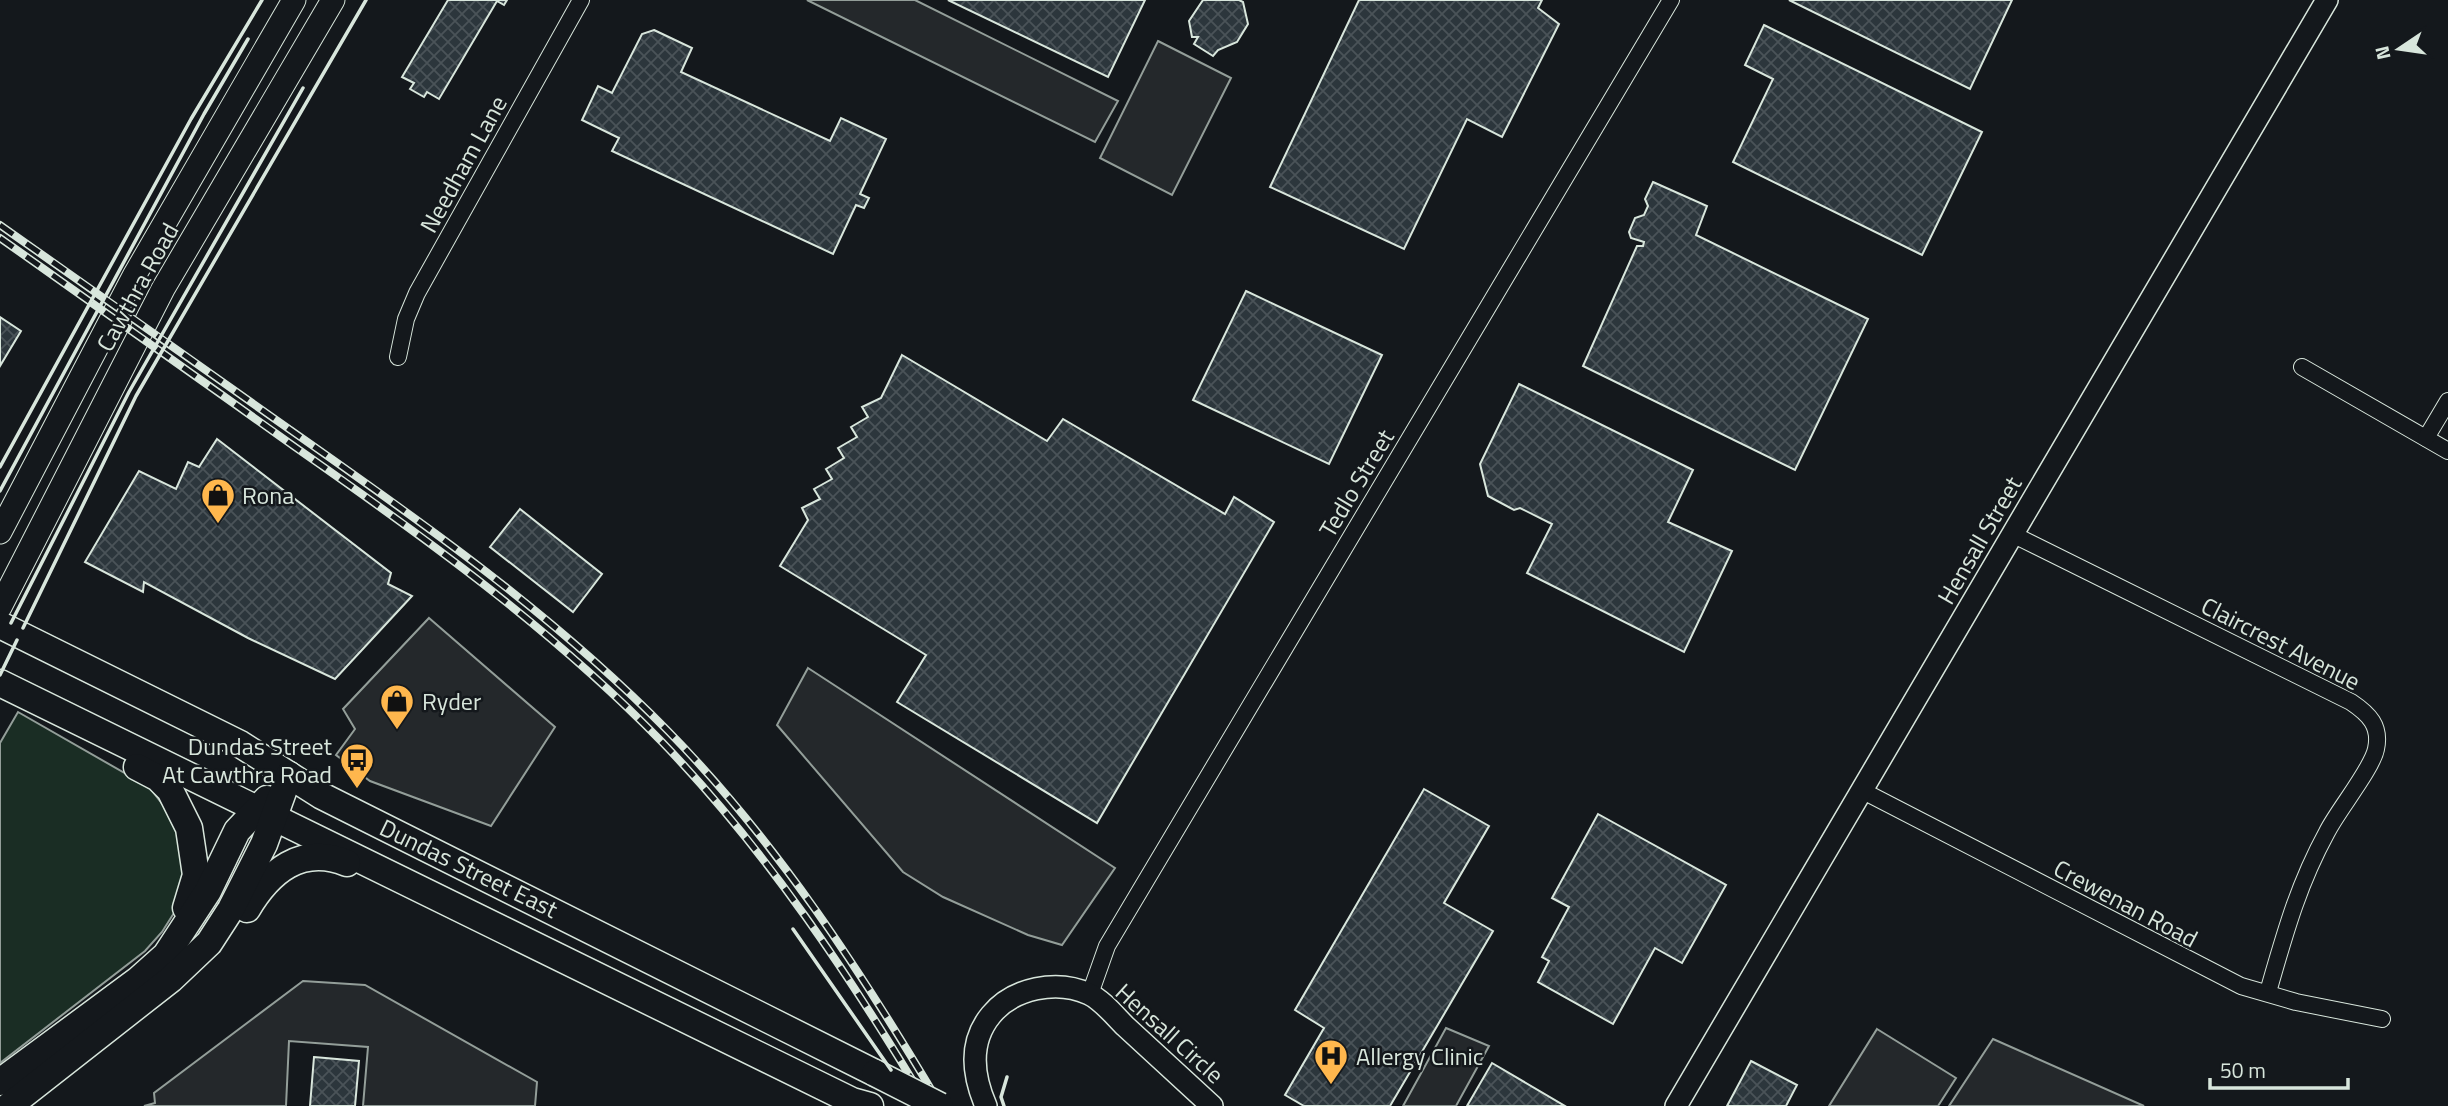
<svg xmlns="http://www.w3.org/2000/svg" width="2448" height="1106" font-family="'Titillium Web',sans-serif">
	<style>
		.grass { fill: #1a2d24; stroke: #939e99; stroke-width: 2 }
		.parking { fill: #24282b; stroke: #939e99; stroke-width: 2 }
		.building { fill: url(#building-cross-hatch); stroke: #d8e6dc; stroke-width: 2 }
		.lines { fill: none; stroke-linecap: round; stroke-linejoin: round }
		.minor-casing { stroke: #d8e6dc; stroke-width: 18 }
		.tertiary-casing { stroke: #d8e6dc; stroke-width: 24 }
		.secondary-casing { stroke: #d8e6dc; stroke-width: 25 }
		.primary-casing { stroke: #d8e6dc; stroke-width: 29 }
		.minor { stroke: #14181c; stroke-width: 16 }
		.tertiary { stroke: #14181c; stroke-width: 21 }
		.secondary { stroke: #14181c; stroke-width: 23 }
		.primary { stroke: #14181c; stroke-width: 26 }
		.rail-casing { stroke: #d8e6dc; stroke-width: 8 }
		.rail { stroke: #14181c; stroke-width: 5; stroke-dasharray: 16; stroke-linecap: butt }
		.primary-bridge-casing { stroke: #d8e6dc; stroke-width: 29; stroke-linecap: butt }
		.primary-bridge { stroke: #14181c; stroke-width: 26 }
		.wall { stroke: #d8e6dc; stroke-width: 3.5 }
		.labels { text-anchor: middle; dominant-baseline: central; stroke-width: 5; stroke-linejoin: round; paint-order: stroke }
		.street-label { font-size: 24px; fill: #d8e6dc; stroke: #14181c }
		.poi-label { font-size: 24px; fill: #d8e6dc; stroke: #14181c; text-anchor: start }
	</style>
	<defs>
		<pattern id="building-cross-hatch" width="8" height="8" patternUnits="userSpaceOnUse" patternTransform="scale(1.75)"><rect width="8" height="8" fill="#2c363c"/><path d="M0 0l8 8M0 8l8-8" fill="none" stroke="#4a5358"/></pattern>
	</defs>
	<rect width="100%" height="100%" fill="#14181c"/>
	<!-- grass -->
	<polygon class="grass" points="18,712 149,787 167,810 186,853 179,905 162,932 145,951 0,1063 0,743"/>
	<!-- parking -->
	<g class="parking">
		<polygon points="807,0 915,0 1118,101 1095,142"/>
		<polygon points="1158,41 1231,78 1172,195 1100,158"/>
		<polygon points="429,618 555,727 491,826 370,781 336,755 355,729 343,709"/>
		<polygon points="808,668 1115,868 1062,945 1028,935 943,897 903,872 777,725"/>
		<polygon points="303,981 365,985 537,1082 535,1106 363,1106 368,1047 289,1041 286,1106 144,1106 155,1103 154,1093"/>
		<polygon points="1446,1028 1489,1046 1456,1106 1403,1106"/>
		<polygon points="1877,1029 1956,1078 1938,1106 1829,1106"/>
		<polygon points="1993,1039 2144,1106 1949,1106"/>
	</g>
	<!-- building -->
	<g class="building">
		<polygon points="448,0 507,0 504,5 497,1 439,99 427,92 424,97 410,89 414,83 402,77"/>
		<polygon points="948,0 1145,0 1108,77"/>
		<polygon points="1203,0 1239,0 1243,2 1248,24 1237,42 1218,50 1213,56 1194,44 1198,37 1192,37 1189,21"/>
		<polygon points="1359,0 1542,0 1538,8 1559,24 1502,137 1467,119 1404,249 1270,187"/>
		<polygon points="1789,0 2012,0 1970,89"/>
		<polygon points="1764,25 1982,132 1922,255 1733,162 1773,79 1745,65"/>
		<polygon points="654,30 692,48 681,72 830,141 841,118 886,139 860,194 869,198 864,208 856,205 833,254 612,151 619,138 582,120 598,86 612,93 642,34"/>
		<polygon points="1653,182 1707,206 1696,235 1868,319 1795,470 1583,366 1637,246 1643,246 1644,242 1631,238 1629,232 1635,218 1644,215 1648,206 1645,199"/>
		<polygon points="1246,291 1382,355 1329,464 1193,400"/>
		<polygon points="0,317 21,331 0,366"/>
		<polygon points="902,355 1047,441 1063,419 1225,514 1234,497 1274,522 1097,823 897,702 926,655 780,566 808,520 802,508 820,499 814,489 832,479 826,469 844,458 838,448 857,437 851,427 868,417 862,407 881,398"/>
		<polygon points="1519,384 1693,470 1668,522 1732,551 1684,652 1527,573 1552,524 1520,508 1514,510 1488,496 1480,464"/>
		<polygon points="217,439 391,573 388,584 412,596 335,679 248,638 144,582 143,592 85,562 139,471 176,489 188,462 199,467"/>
		<polygon points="520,509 602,574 573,612 490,547"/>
		<polygon points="1424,789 1489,826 1444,903 1493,931 1390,1106 1304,1106 1285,1095 1324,1028 1295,1010"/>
		<polygon points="1598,814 1726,885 1682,963 1655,948 1613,1024 1538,982 1549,961 1542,957 1569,907 1552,898"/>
		<polygon points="314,1057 359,1061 355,1106 310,1106"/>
		<polygon points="1751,1061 1797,1085 1786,1106 1727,1106"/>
		<polygon points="1492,1063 1565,1106 1467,1106"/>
	</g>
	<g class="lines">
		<!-- minor casing -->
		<g class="minor-casing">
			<g id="minor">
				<polyline points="398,357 406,319 417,293 581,0"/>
				<polyline points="2302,367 2448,451"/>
				<polyline points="2426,438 2448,401"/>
				<path d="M2012,534L2351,702C2369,714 2381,726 2376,749C2372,769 2338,810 2327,832C2298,885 2285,933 2268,992"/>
				<polyline points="1863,791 2241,986 2296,1002 2382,1019"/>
				<polyline points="1090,994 1107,946 1671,0"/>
			</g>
		</g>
		<!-- tertiary casing -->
		<g class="tertiary-casing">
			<g id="tertiary">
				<path d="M986,1106C973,1076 968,1043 991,1015C1013,988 1057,979 1089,994C1102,1000 1115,1016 1125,1026C1154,1053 1183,1079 1212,1106"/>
				<polyline points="1676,1106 2327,0"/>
			</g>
		</g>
		<!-- secondary casing -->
		<g class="secondary-casing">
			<g id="secondary">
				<polyline points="0,532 134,276 294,0"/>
				<polyline points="0,607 163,289 333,0"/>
			</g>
		</g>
		<!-- primary casing -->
		<g class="primary-casing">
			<g id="primary">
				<polyline points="0,625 240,744 322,796 875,1073"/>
				<polyline points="0,683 852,1101 870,1106"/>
				<polyline points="137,767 158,778 170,790 189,828 196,875 186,908"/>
				<path d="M247,909C269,872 301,844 347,863"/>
				<polyline points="0,1082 138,980 166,955 208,891 237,831 267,799"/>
				<polyline points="9,1106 171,979 209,943 231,909 264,844 289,775"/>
			</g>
		</g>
		<!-- minor -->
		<use href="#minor" class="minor"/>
		<!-- tertiary -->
		<use href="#tertiary" class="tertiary"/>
		<!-- secondary -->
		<use href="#secondary" class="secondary"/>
		<!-- primary -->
		<use href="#primary" class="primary"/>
		<!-- rail casing -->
		<g class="rail-casing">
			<g id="rail">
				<path d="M0,225C97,293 193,361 289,429C422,522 554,615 668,731C777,842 862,973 941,1106"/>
				<path d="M0,238C99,308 197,377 295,447C424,537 552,629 662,742C767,851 850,976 928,1106"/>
			</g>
		</g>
		<!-- rail -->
		<use href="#rail" class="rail"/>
		<!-- primary-bridge casing -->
		<g class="primary-bridge-casing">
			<polyline id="primary-bridge" points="875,1073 940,1106"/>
		</g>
		<!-- primary-bridge -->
		<use href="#primary-bridge" class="primary-bridge"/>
		<!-- wall -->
		<g class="wall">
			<polyline points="0,467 191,119 262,0"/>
			<polyline points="0,491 204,114 248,39"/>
			<polyline points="11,623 129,392 303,88"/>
			<polyline points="23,628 136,396 366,0"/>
			<polyline points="0,675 17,640"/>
			<polyline points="793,929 891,1070"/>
			<polyline points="1004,1106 1001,1097 1007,1077"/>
		</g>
	</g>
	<!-- icons -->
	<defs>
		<g id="shop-pin" transform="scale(1.75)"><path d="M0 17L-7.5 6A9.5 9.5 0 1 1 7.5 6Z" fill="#ffb74d" stroke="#14181c"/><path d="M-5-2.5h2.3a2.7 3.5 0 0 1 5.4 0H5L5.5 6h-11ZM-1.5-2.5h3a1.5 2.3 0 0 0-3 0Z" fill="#111"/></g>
		<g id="bus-pin" transform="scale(1.75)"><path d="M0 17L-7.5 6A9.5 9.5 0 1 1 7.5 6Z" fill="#ffb74d" stroke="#14181c"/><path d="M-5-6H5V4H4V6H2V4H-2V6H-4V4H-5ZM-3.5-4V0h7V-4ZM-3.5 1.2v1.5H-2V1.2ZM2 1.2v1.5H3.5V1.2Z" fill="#111"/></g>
		<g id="hospital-pin" transform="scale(1.75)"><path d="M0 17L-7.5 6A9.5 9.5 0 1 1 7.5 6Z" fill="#ffb74d" stroke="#14181c"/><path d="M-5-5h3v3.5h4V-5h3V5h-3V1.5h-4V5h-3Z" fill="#111"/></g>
	</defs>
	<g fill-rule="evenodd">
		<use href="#shop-pin" x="218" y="495"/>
		<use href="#shop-pin" x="397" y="701"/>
		<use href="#bus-pin" x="357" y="760"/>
		<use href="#hospital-pin" x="1331" y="1056"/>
	</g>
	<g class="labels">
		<!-- street labels -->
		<g class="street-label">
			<text transform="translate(463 164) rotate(-61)">Needham Lane</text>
			<text transform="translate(137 287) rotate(-61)">Cawthra Road</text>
			<text transform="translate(1356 483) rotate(-59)">Tedlo Street</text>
			<text transform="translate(1979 540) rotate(-60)">Hensall Street</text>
			<text transform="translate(2281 643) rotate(27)">Claircrest Avenue</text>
			<text transform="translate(469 868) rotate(26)">Dundas Street East</text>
			<text transform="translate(2126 903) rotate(28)">Crewenan Road</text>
			<text transform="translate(1170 1033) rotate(42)">Hensall Circle</text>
		</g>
		<!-- poi labels -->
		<g class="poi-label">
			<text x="242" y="495">Rona</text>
			<text x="422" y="701">Ryder</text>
			<text x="332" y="746" text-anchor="end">Dundas Street<tspan x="332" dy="28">At Cawthra Road</tspan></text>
			<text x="1356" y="1056">Allergy Clinic</text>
		</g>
	</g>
	<!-- north arrow -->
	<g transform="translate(2399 49) rotate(257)" stroke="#14181c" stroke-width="5" paint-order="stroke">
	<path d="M0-5L12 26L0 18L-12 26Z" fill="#d8e6dc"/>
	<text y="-10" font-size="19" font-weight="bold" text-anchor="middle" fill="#d8e6dc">N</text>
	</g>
	<!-- scale -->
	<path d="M2210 1078v10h138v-10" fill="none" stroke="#d8e6dc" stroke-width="3.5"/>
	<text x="2220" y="1078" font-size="21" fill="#d8e6dc" stroke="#14181c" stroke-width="5" paint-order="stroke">50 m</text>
</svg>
